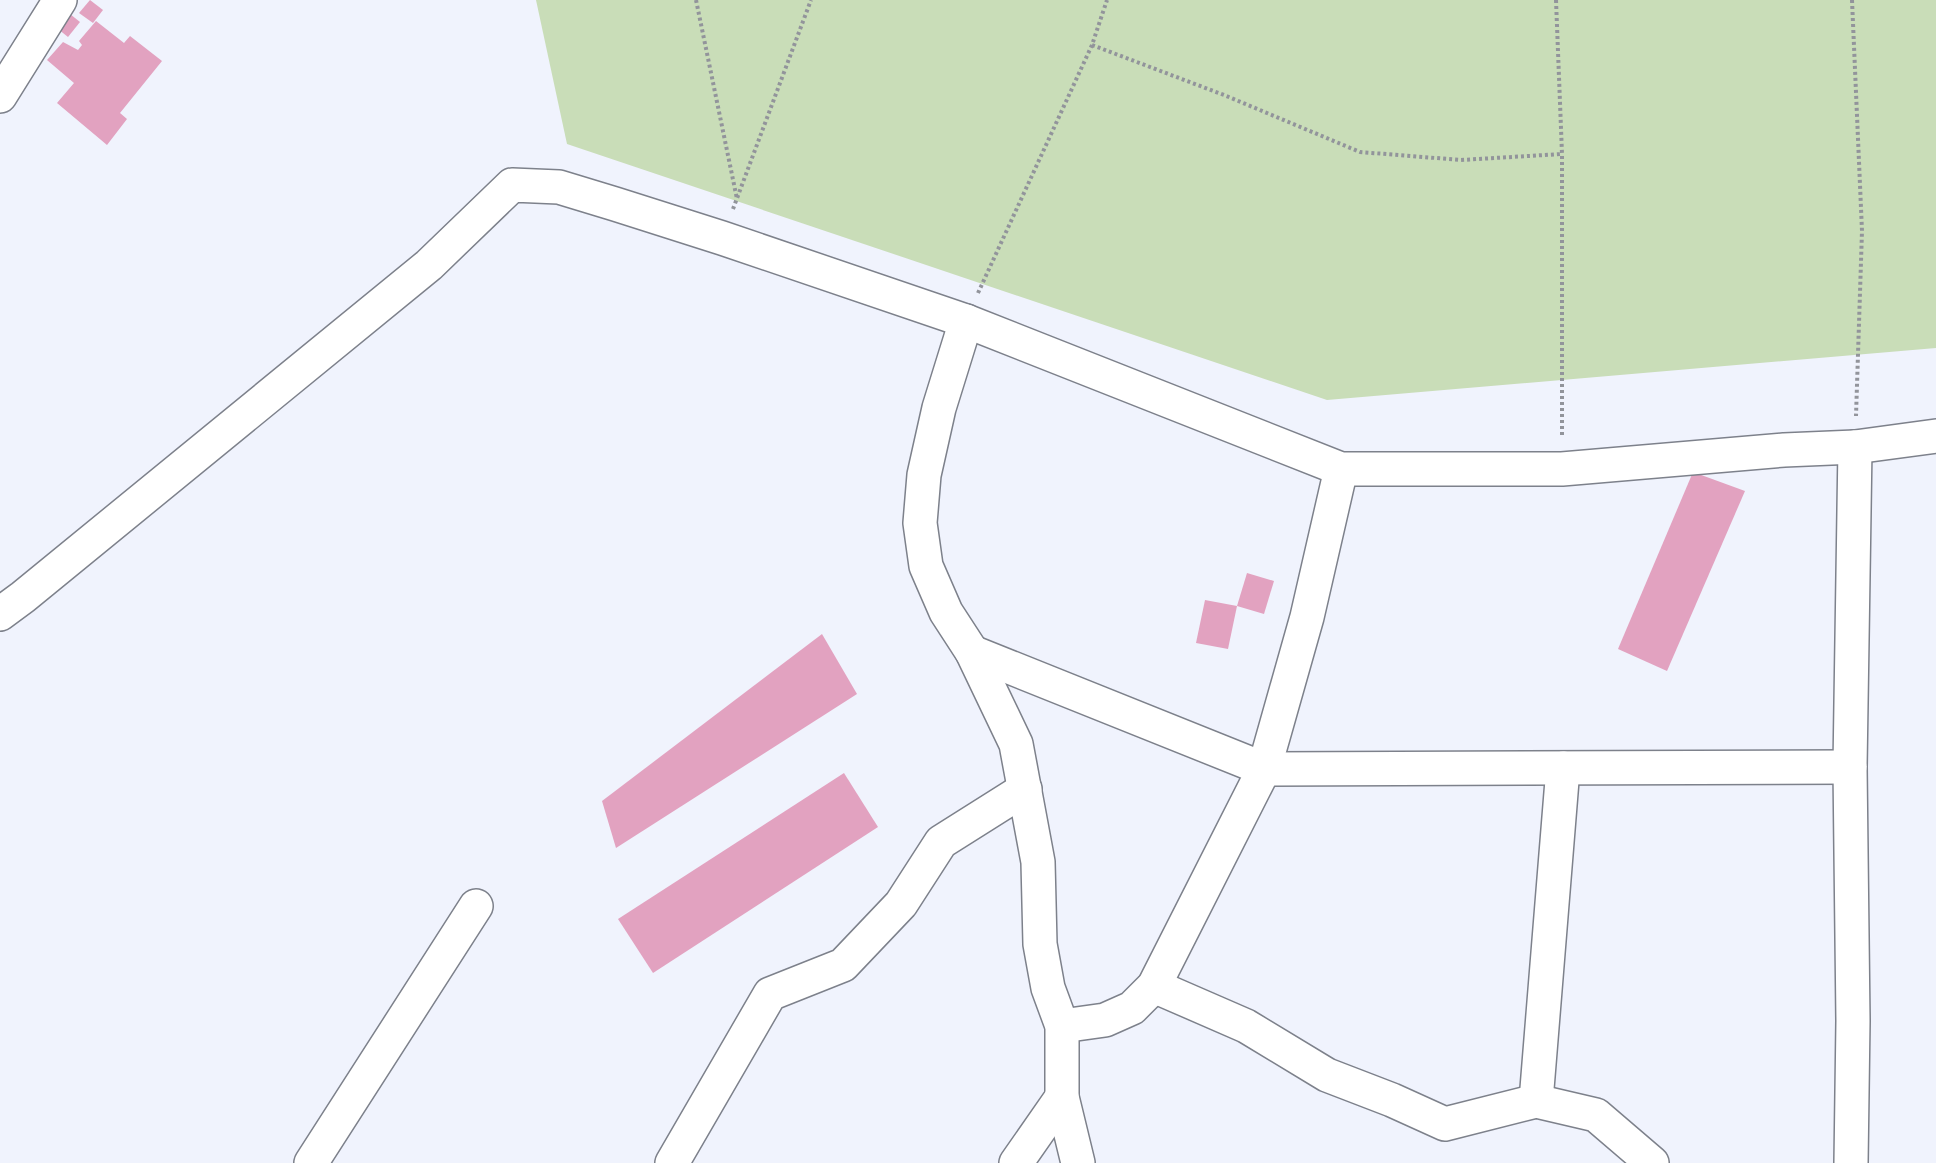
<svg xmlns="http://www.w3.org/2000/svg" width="1936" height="1163" font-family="'Fira Sans',sans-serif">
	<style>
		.green { fill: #c9ddb8 }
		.building { fill: #e2a2c0 }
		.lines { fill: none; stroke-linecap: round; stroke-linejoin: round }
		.minor-casing { stroke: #7d818b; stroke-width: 36 }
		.path { stroke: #92949b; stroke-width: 4; stroke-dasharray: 3 3; stroke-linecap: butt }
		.minor { stroke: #fff; stroke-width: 33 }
	</style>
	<rect width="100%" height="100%" fill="#f0f3fd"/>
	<!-- green -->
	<polygon class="green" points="536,0 1936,0 1936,348 1327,400 567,144"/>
	<!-- building -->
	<g class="building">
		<polygon points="90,0 103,10 93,23 79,13"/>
		<polygon points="65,10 80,22 68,37 53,25"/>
		<polygon points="96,21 124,43 130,36 162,61 120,113 127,119 107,145 57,103 74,83 47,60 63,42 78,50 82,45 79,41"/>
		<polygon points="1693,472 1745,491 1667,671 1618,649"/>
		<polygon points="1247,573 1274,581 1264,614 1237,606"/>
		<polygon points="1205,600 1237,606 1228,649 1196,643"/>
		<polygon points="822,634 857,694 616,848 602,801"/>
		<polygon points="844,773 878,827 653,973 618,919"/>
	</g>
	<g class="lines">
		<!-- minor casing -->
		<g class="minor-casing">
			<g id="minor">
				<polyline points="0,96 60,0"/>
				<polyline points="966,321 939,408 924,475 920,523 926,566 946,612 972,652 1016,744 1038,862 1040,944 1048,988 1062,1026 1062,1097 1078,1163"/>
				<polyline points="0,614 23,597 429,265 512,185 559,187 615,204 722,238 966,321 1341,469 1562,469 1784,450 1855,447 1936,436"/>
				<polyline points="972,652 1264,769 1850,767"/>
				<polyline points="1154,986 1246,1026 1327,1075 1392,1100 1445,1124 1536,1101 1596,1115 1652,1163"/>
				<polyline points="1062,1026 1105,1020 1132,1008 1154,986 1264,769 1307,617 1341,469"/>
				<polyline points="1536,1101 1563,768"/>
				<polyline points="311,1163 476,906"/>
				<polyline points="672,1163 770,994 843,965 901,904 941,842 1025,789"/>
				<polyline points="1016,1163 1062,1097"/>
				<polyline points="1851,1163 1853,1021 1850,767 1855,447"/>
			</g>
		</g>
		<!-- path -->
		<g class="path">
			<polyline points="696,0 737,199"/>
			<polyline points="1556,0 1562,154 1562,437"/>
			<polyline points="1852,0 1862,231 1856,416"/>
			<polyline points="1092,45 1224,95 1360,152 1461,160 1562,154"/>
			<polyline points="733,209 811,0"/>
			<polyline points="978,293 1092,45 1107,0"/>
		</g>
		<!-- minor -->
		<use href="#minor" class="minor"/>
	</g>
</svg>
